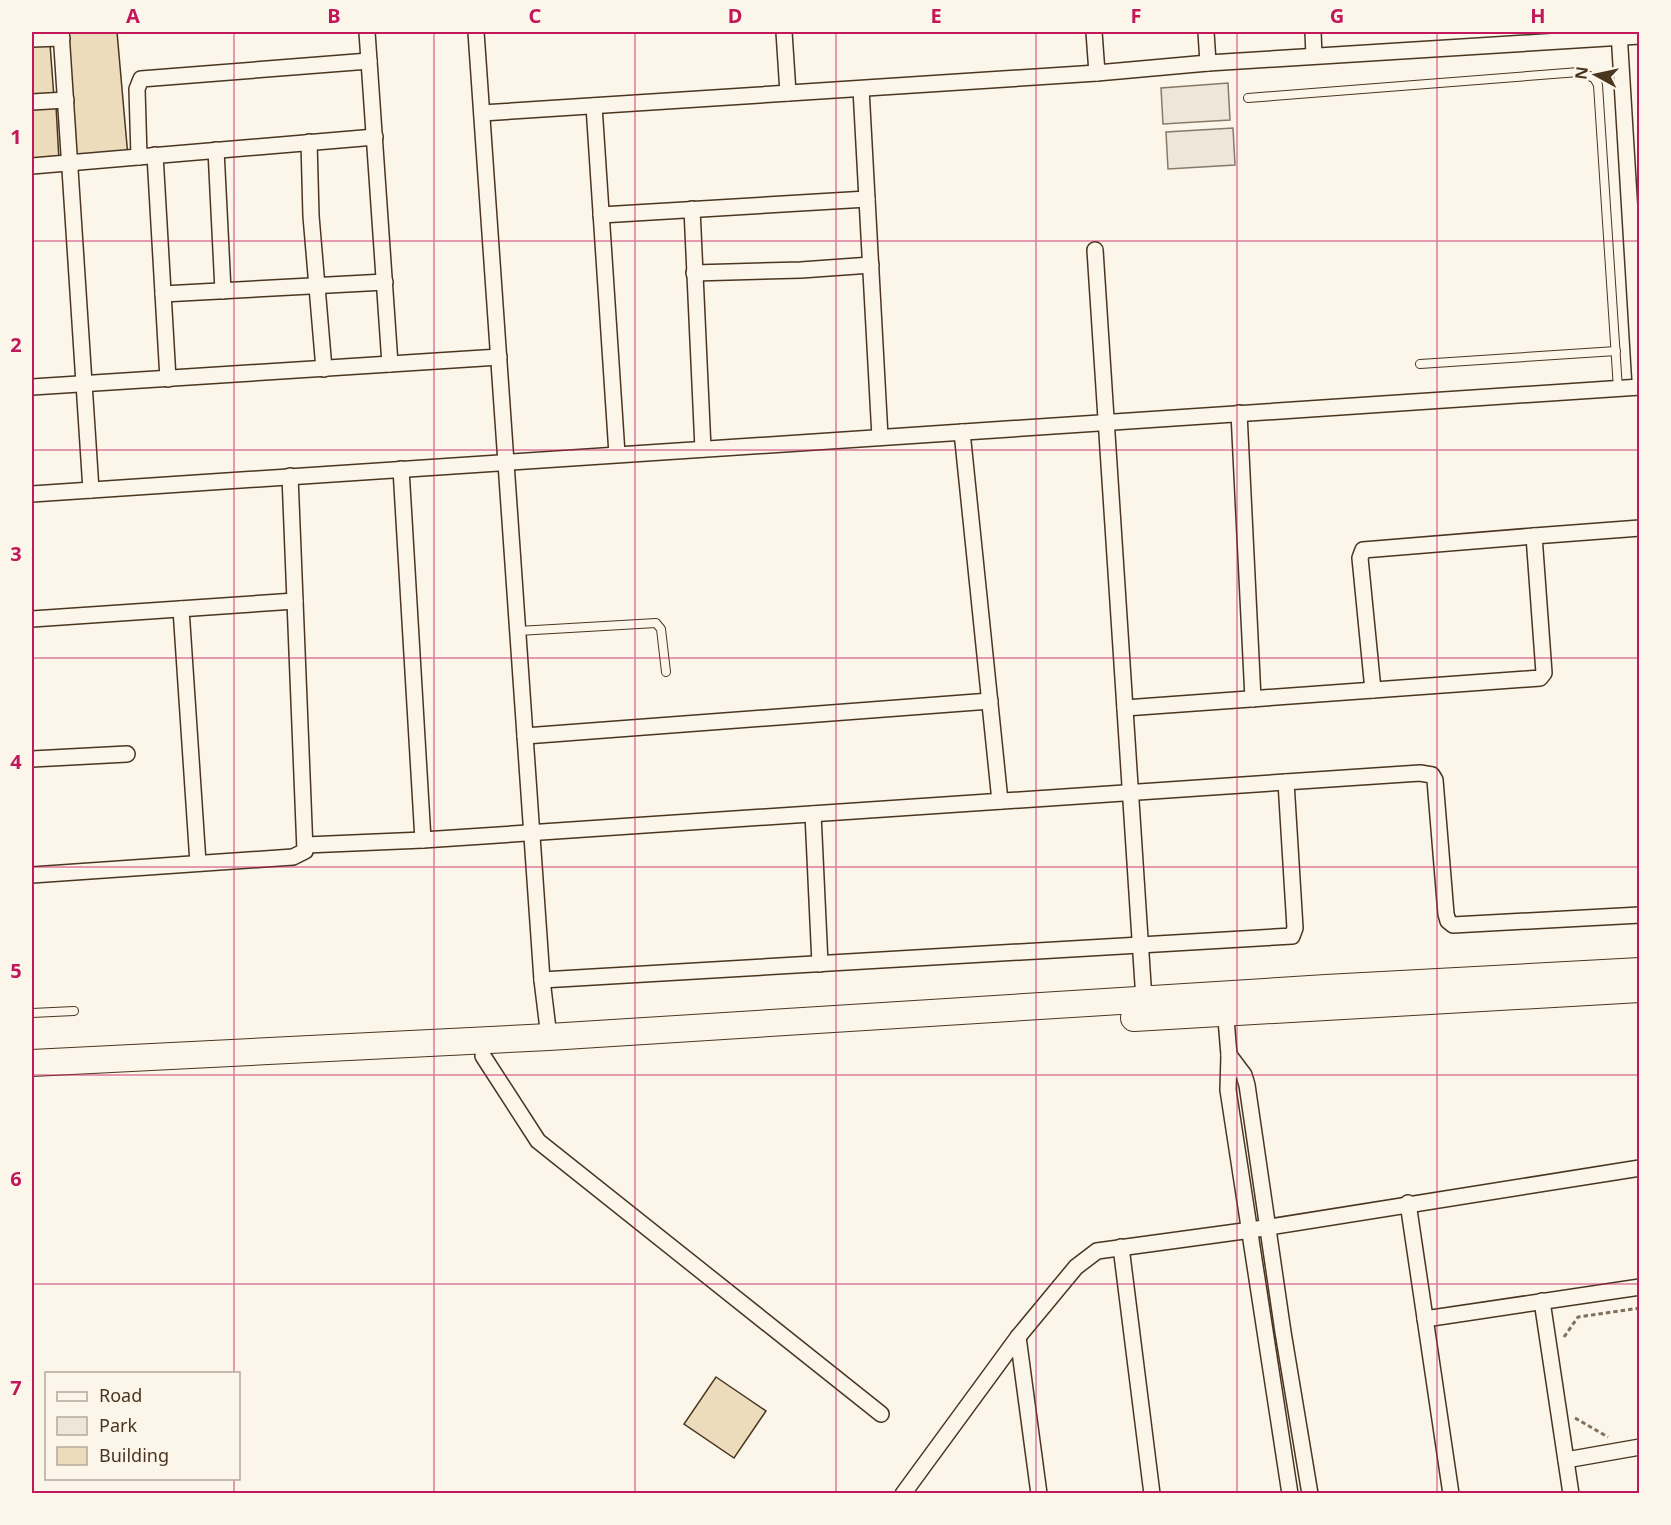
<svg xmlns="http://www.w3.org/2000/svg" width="1671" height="1525" font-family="'Noto Sans',sans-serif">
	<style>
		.green { fill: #ede6d9; stroke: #887966; stroke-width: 1.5 }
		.building { fill: #ecdcbc; stroke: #4a3520; stroke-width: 1.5 }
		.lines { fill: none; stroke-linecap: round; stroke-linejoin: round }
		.lane-casing { stroke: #4a3520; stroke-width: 10 }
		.street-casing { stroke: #4a3520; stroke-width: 18 }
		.highway-casing { stroke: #4a3520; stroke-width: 28 }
		.path { stroke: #7f6f5c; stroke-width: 3; stroke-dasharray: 4.5 3; stroke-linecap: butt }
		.lane { stroke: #fbf6e9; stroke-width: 8 }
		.street { stroke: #fbf6e9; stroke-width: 15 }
		.highway { stroke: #fbf6e9; stroke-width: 26 }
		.grid { fill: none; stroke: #c2185b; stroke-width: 1.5; stroke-opacity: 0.55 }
		.neatline { fill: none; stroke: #c2185b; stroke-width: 2 }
		.grid-label { font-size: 20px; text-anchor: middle; font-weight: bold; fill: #c2185b }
	</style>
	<rect width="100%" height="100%" fill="#fbf6e9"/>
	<!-- green -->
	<g class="green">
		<polygon points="1228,83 1230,120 1163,124 1161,88"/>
		<polygon points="1233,128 1235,165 1168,169 1166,132"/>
	</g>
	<!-- building -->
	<g class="building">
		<polygon points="66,32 117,32 128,157 77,161"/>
		<polygon points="50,44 54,98 32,99 32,45"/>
		<polygon points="56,106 59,160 32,161 32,108"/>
		<polygon points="716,1377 766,1411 734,1458 684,1424"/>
	</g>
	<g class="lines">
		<!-- lane casing -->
		<g class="lane-casing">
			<g id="lane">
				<polyline points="1248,98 1579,72 1594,78 1598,85 1618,389"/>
				<polyline points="1420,364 1616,351"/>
				<polyline points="518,631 656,623 661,629 666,672"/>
				<polyline points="32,1013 74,1011"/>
			</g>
		</g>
		<!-- street casing -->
		<g class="street-casing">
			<g id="street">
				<polyline points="61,32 91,490"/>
				<polyline points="367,32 390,364"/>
				<polyline points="476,32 542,980 549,1037"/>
				<polyline points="784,32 788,93"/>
				<polyline points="1094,32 1097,73"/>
				<polyline points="1206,32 1208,63"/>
				<polyline points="1313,32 1314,56"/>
				<polyline points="1619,32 1640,379"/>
				<polyline points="32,39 62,38"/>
				<polyline points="861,89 880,437"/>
				<polyline points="32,102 66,100"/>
				<polyline points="594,106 617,454"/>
				<polyline points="482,113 1097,73 1208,63 1640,36"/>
				<polyline points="309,142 311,216 324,369"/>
				<polyline points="216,150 223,291"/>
				<polyline points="155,155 168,379"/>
				<polyline points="139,157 137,89 141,79 369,61"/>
				<polyline points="32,166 375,137"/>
				<polyline points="692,209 703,449"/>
				<polyline points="601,215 867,199"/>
				<polyline points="1095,250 1144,1000"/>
				<polyline points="694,273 801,270 871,265"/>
				<polyline points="163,294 385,282"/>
				<polyline points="32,387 499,357"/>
				<polyline points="1239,413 1253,699"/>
				<polyline points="962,432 1000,801"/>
				<polyline points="401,469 423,840 1420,773 1432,775 1435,780 1446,914 1448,921 1453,925 1640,915"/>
				<polyline points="32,494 1640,387"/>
				<polyline points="181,609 198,863"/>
				<polyline points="32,619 295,601"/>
				<polyline points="1373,690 1360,558 1363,550 1534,536"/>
				<polyline points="1125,708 1540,678 1544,673 1534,536 1640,528"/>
				<polyline points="525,736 990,701"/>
				<polyline points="32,759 127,754"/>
				<polyline points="813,814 820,964"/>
				<polyline points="306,845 423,840"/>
				<polyline points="32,875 293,857 305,851 290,476"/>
				<polyline points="542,980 1292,936 1295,928 1286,782"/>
				<polyline points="1225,1007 1229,1055 1228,1090 1290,1494"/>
				<polyline points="1229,1055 1244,1075 1247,1085 1283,1332 1310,1494"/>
				<polyline points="483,1056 538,1141 881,1414"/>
				<polyline points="1408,1203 1451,1494"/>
				<polyline points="1121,1247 1152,1494"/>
				<polyline points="1542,1301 1571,1494"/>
				<polyline points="1425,1319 1640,1287"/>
				<polyline points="1018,1337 1039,1494"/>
				<polyline points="1566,1460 1640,1447"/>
				<polyline points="903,1494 1018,1337 1076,1267 1097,1251 1251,1230 1640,1168"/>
			</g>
		</g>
		<!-- highway casing -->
		<g class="highway-casing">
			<g id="highway">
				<polyline points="1134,1018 1640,989"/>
				<polyline points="32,1063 549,1037 1326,988 1640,971"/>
			</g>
		</g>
		<!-- path -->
		<g class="path">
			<polyline points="1564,1337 1578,1317 1640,1308"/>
			<polyline points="1575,1418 1608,1437"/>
		</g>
		<!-- lane -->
		<use href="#lane" class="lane"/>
		<!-- street -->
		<use href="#street" class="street"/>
		<!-- highway -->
		<use href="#highway" class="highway"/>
	</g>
	<!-- grid -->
	<path class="grid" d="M234,32V1374M434,32V1494M635,32V1494M836,32V1494M1036,32V1494M1237,32V1494M1437,32V1494M32,241H1640M32,450H1640M32,658H1640M32,867H1640M32,1075H1640M32,1284H1640M234,1478V1494"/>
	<!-- border -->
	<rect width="1671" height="1525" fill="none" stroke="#fbf6e9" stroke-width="66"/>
	<!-- legend -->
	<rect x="45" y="1372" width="195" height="108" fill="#fbf6e9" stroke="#b4a999" stroke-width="1.5"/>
	<rect x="57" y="1392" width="30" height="9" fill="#fbf6e9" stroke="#b4a999" stroke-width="1.5"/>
	<text x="99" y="1402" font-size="18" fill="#4a3520">Road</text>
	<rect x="57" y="1417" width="30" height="18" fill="#ede6d9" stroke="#b4a999" stroke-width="1.5"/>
	<text x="99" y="1432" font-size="18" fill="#4a3520">Park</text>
	<rect x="57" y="1447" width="30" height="18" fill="#ecdcbc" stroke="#b4a999" stroke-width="1.5"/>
	<text x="99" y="1462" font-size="18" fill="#4a3520">Building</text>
	<!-- north arrow -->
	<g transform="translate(1596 75) rotate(278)" stroke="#fbf6e9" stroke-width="4.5" paint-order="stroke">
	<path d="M0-4.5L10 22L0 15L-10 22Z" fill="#4a3520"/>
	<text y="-9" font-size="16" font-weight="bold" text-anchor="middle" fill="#4a3520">N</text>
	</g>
	<rect x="33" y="33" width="1605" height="1459" class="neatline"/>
	<g class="grid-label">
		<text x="133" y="23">A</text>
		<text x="334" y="23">B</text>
		<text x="535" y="23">C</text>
		<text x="735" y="23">D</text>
		<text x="936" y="23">E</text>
		<text x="1136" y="23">F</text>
		<text x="1337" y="23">G</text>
		<text x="1538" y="23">H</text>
		<text x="16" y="144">1</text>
		<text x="16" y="352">2</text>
		<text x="16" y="561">3</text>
		<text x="16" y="769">4</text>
		<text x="16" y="978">5</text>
		<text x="16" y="1186">6</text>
		<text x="16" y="1395">7</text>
	</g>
</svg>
